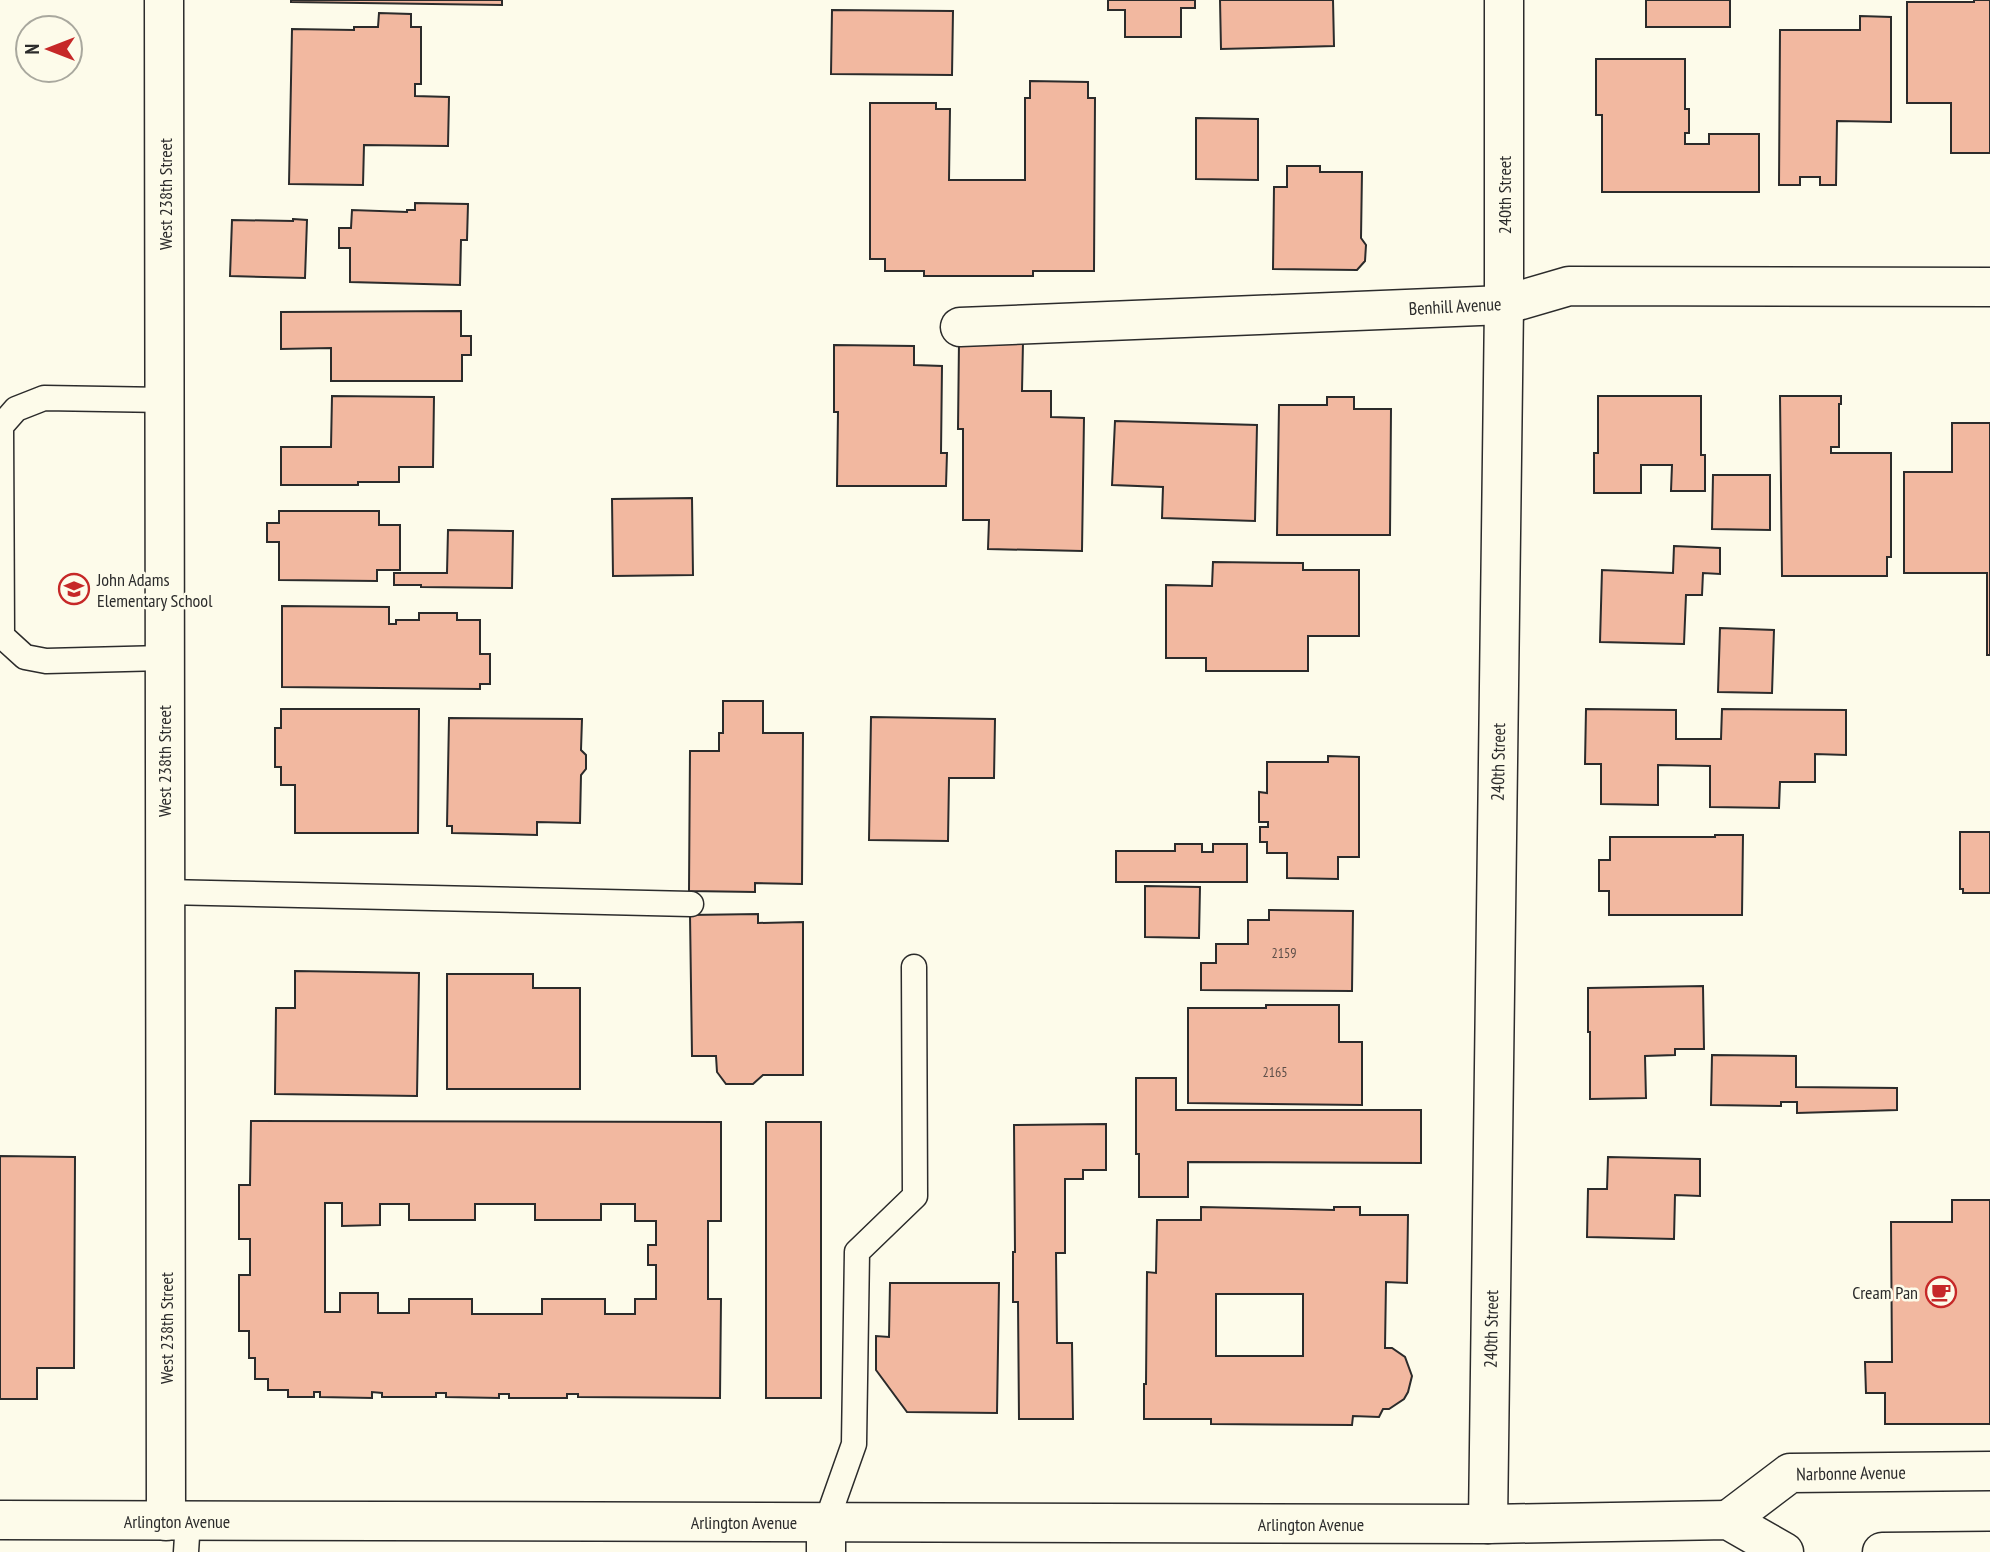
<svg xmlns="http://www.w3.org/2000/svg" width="1990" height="1552" font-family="'PT Sans Narrow',sans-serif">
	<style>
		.building { fill: #f2b8a0; stroke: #2b2b2b; stroke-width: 2; fill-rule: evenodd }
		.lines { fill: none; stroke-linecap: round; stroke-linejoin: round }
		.lane-casing { stroke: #2b2b2b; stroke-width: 27 }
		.street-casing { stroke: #2b2b2b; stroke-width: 41 }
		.secondary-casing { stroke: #2b2b2b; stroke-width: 41 }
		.lane { stroke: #fdfbea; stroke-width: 24 }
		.street { stroke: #fdfbea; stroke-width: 38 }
		.secondary { stroke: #fdfbea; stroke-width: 38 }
		.labels { text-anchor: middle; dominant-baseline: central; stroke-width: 5; stroke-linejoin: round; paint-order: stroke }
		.number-label { font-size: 14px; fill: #5d4e48 }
		.street-label { font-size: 18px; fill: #2b2b2b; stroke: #fdfbea }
		.poi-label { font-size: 18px; fill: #2b2b2b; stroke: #fdfbea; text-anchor: start }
	</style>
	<rect width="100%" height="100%" fill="#fdfbea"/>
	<!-- building -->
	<g class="building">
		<polygon points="291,0 502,0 502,5 291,2"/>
		<polygon points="1108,0 1195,0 1195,8 1181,8 1181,37 1125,37 1125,10 1108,10"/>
		<polygon points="1220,0 1333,0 1334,46 1221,49"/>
		<rect x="1646" y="0" width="84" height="27"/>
		<polygon points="1974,0 1990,0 1990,153 1951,153 1951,103 1907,103 1907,2 1974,2"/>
		<polygon points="832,10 953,11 952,75 831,74"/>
		<polygon points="379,13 411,14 411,27 421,27 421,84 415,84 415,96 449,97 448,146 364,145 363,185 289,184 292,29 354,30 354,27 378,27"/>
		<polygon points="1860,16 1891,17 1891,122 1837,121 1836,185 1820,185 1820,177 1800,177 1800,185 1779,185 1780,30 1860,30"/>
		<polygon points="1596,59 1685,59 1685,109 1689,109 1689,133 1685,133 1685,144 1709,144 1709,134 1759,134 1759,192 1602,192 1602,115 1596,115"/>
		<polygon points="1030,81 1088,82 1088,98 1095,98 1094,271 1033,271 1033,276 924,276 924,271 885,271 885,259 870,259 870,103 936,103 936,109 950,109 949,180 1025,180 1025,98 1030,98"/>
		<polygon points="1196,118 1258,119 1258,180 1196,179"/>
		<polygon points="1287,166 1320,166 1320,172 1362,172 1361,238 1366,245 1365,261 1357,270 1273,269 1274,187 1287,187"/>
		<polygon points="415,203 468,204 467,240 461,240 460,285 350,282 350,248 339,248 339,228 351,228 352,210 407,212 407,210 415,210"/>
		<polygon points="293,219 307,220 305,278 230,276 232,220 293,221"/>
		<polygon points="461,311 461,336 471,336 471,355 462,355 462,381 331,381 331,348 281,349 281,312"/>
		<polygon points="959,341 1023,342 1022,391 1051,391 1051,417 1084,418 1082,551 988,549 989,520 963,520 963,429 958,429"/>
		<polygon points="834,345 914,346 914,365 942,366 941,453 947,453 946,486 837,486 838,412 834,412"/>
		<polygon points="332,396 434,397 433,467 399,467 399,482 358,482 358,485 281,485 281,447 331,447"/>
		<polygon points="1598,396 1701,396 1701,455 1705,455 1705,491 1671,491 1672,465 1641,465 1641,493 1594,493 1594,453 1598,453"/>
		<polygon points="1780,396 1841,396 1841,404 1839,404 1839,447 1831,447 1831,453 1891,453 1891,557 1887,557 1887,576 1782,576"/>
		<polygon points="1327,397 1354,397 1354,409 1391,409 1390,535 1277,535 1279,405 1327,405"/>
		<polygon points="1115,421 1257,425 1255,521 1162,518 1163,487 1112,485"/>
		<polygon points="1952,423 1990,423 1990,655 1987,655 1987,573 1904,573 1904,472 1952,472"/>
		<polygon points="1713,475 1770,475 1770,530 1712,529"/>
		<polygon points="692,498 693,575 613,576 612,499"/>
		<polygon points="279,511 379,511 379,525 400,525 400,570 377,570 377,581 279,580 279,542 267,542 267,523 279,523"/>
		<polygon points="448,530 513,531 512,588 421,587 421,585 394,585 394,573 447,573"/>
		<polygon points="1674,546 1720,548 1720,574 1703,573 1702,595 1686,595 1684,644 1600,642 1602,570 1673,573"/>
		<polygon points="1213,562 1303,563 1303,570 1359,570 1359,636 1308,636 1308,671 1206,671 1206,658 1166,658 1166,585 1212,586"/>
		<polygon points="282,606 389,607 389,624 396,624 396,620 419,620 419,613 457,613 457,620 480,620 480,654 490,654 490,684 480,684 480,689 282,687"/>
		<polygon points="1720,628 1774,630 1772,693 1718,692"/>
		<polygon points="723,701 763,701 763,733 803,733 802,884 755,883 755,892 689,891 690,751 719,751 719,733 723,733"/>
		<polygon points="281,709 419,709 418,833 295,833 295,785 281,785 281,767 275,767 275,728 281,728"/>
		<polygon points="1586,709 1676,710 1676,739 1721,739 1722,709 1846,710 1846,755 1815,754 1815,782 1780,782 1779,808 1710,807 1710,766 1658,765 1658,805 1601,804 1601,764 1585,764"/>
		<polygon points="871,717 995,719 994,778 949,778 948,841 869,840"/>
		<polygon points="449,718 582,719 581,750 586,755 586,769 581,775 580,823 537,822 537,835 452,833 452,826 447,826"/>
		<polygon points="1328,756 1359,757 1359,857 1338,857 1338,879 1287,878 1287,853 1267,853 1267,842 1260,842 1260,827 1268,827 1268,822 1259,822 1259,792 1267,793 1267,762 1328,762"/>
		<polygon points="1960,832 1990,832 1990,893 1963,893 1963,889 1960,889"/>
		<polygon points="1715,835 1743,835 1742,915 1609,915 1609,891 1599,891 1599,860 1610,860 1610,837 1715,837"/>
		<polygon points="1175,844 1202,844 1202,852 1213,852 1213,844 1247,844 1247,882 1116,882 1116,851 1175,851"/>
		<polygon points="1145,886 1200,887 1199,938 1145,937"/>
		<polygon points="1269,910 1353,911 1352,991 1201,990 1201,963 1216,963 1216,944 1248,944 1248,920 1269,920"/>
		<polygon points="758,914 758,923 803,922 803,1075 763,1075 753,1084 726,1084 717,1072 716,1056 692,1056 690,915"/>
		<polygon points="295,971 419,973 417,1096 275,1094 276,1008 295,1008"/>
		<polygon points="447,974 533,974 533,988 580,988 580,1089 447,1089"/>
		<polygon points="1703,986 1704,1049 1675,1049 1675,1055 1645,1056 1646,1098 1590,1099 1590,1032 1588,1032 1588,988"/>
		<polygon points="1266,1005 1339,1005 1339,1042 1362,1042 1362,1105 1188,1103 1188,1008 1266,1008"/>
		<polygon points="1712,1055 1796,1056 1796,1087 1897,1088 1897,1110 1797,1113 1797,1102 1781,1102 1781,1106 1711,1105"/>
		<polygon points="1136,1078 1176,1078 1176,1110 1421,1110 1421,1163 1188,1162 1188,1197 1139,1197 1139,1154 1136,1154"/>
		<path d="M251,1121L721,1122V1221H708V1299H721L720,1398L578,1397V1394H567V1398H509V1394H499V1398L446,1397V1393H436V1397H382V1393L372,1392V1398L320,1397V1392H314V1397H288V1390H268V1379H255V1358H249V1331H239V1275H250V1239H239V1185H250ZM325,1203H342V1226L380,1225V1204H409V1220H475V1204H535V1220H601V1204H635V1221H656V1245H648V1265H656V1299H635V1314H605V1299H542V1314H472V1299H409V1313H378V1293H340V1312H325Z"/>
		<rect x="766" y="1122" width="55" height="276"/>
		<polygon points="1106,1124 1106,1170 1083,1170 1083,1179 1065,1179 1065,1253 1056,1253 1057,1343 1072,1343 1073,1419 1019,1419 1018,1302 1013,1302 1013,1252 1015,1252 1014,1125"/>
		<polygon points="0,1156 75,1157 74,1368 37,1368 37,1399 0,1399"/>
		<polygon points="1608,1157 1700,1159 1700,1196 1675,1195 1674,1239 1587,1237 1588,1189 1607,1189"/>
		<polygon points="1952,1200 1990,1200 1990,1424 1885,1424 1885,1393 1866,1393 1865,1362 1892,1362 1891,1222 1952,1222"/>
		<path d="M1201,1207L1334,1210V1207H1360V1215H1408L1407,1283L1386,1282L1385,1348H1392L1405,1357L1412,1376L1408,1392L1404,1399L1389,1409H1383L1379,1417L1353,1416L1352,1425L1211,1424V1419H1144V1384H1146L1147,1272L1156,1273L1157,1220H1201ZM1216,1294H1303V1356H1216Z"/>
		<polygon points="890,1283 999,1283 997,1413 907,1412 876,1370 876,1336 889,1337"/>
	</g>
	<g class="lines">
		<!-- lane casing -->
		<g class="lane-casing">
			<g id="lane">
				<polyline points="164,658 46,661 25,657 2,636 1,426 16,409 44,398 165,400"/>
				<polyline points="165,892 691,904"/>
				<polyline points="826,1523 854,1444 857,1252 915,1196 914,967"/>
				<polyline points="186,1552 188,1521"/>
			</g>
		</g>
		<!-- street casing -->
		<g class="street-casing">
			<g id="street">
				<polyline points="164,0 166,1521"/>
				<polyline points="960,327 1504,305 1569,286 1990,287"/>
				<polyline points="1488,1524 1504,305 1504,0"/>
				<polyline points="826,1552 826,1523"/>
			</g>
		</g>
		<!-- secondary casing -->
		<g class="secondary-casing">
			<g id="secondary">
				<polyline points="0,1520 1488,1524 1728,1520 1784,1552"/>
				<polyline points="1728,1520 1790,1473 1990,1471"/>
				<polyline points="1882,1552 1990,1551"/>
			</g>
		</g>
		<!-- lane -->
		<use href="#lane" class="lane"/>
		<!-- street -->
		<use href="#street" class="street"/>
		<!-- secondary -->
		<use href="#secondary" class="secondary"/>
	</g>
	<!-- icons -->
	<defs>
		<g id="school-ring" transform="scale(1.575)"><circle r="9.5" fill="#fdfbea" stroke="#c62828" stroke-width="1.5"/><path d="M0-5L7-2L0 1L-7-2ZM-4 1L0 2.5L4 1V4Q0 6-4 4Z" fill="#c62828"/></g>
		<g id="cafe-ring" transform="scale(1.575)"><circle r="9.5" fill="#fdfbea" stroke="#c62828" stroke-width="1.5"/><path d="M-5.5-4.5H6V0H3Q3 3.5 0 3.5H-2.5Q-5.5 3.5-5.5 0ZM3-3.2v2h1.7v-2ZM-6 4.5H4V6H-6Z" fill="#c62828"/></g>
	</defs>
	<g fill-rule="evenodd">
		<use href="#school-ring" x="74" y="589"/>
		<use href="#cafe-ring" x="1941" y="1292"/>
	</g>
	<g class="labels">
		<!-- number labels -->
		<g class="number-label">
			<text x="1284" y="953">2159</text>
			<text x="1275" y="1072">2165</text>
		</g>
		<!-- street labels -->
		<g class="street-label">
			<text transform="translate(165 194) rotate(-90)">West 238th Street</text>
			<text transform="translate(1504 195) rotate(-90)">240th Street</text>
			<text transform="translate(1455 306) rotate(-3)">Benhill Avenue</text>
			<text transform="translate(164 761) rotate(-90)">West 238th Street</text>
			<text transform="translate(1498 762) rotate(-89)">240th Street</text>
			<text transform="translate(166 1328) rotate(-90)">West 238th Street</text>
			<text transform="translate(1491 1329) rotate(-89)">240th Street</text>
			<text transform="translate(1851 1473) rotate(-1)">Narbonne Avenue</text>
			<text x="177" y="1521">Arlington Avenue</text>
			<text x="744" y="1522">Arlington Avenue</text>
			<text x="1311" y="1524">Arlington Avenue</text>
		</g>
		<!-- poi labels -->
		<g class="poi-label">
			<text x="97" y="579">John Adams<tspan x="97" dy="21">Elementary School</tspan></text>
			<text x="1918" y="1292" text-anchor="end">Cream Pan</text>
		</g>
	</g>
	<!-- north arrow -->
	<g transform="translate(49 49) rotate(270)"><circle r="33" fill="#fdfbea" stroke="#a9a89e" stroke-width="2"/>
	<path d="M0-5L12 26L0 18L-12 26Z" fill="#c62828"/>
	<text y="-10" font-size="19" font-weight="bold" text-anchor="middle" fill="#2b2b2b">N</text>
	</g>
</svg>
